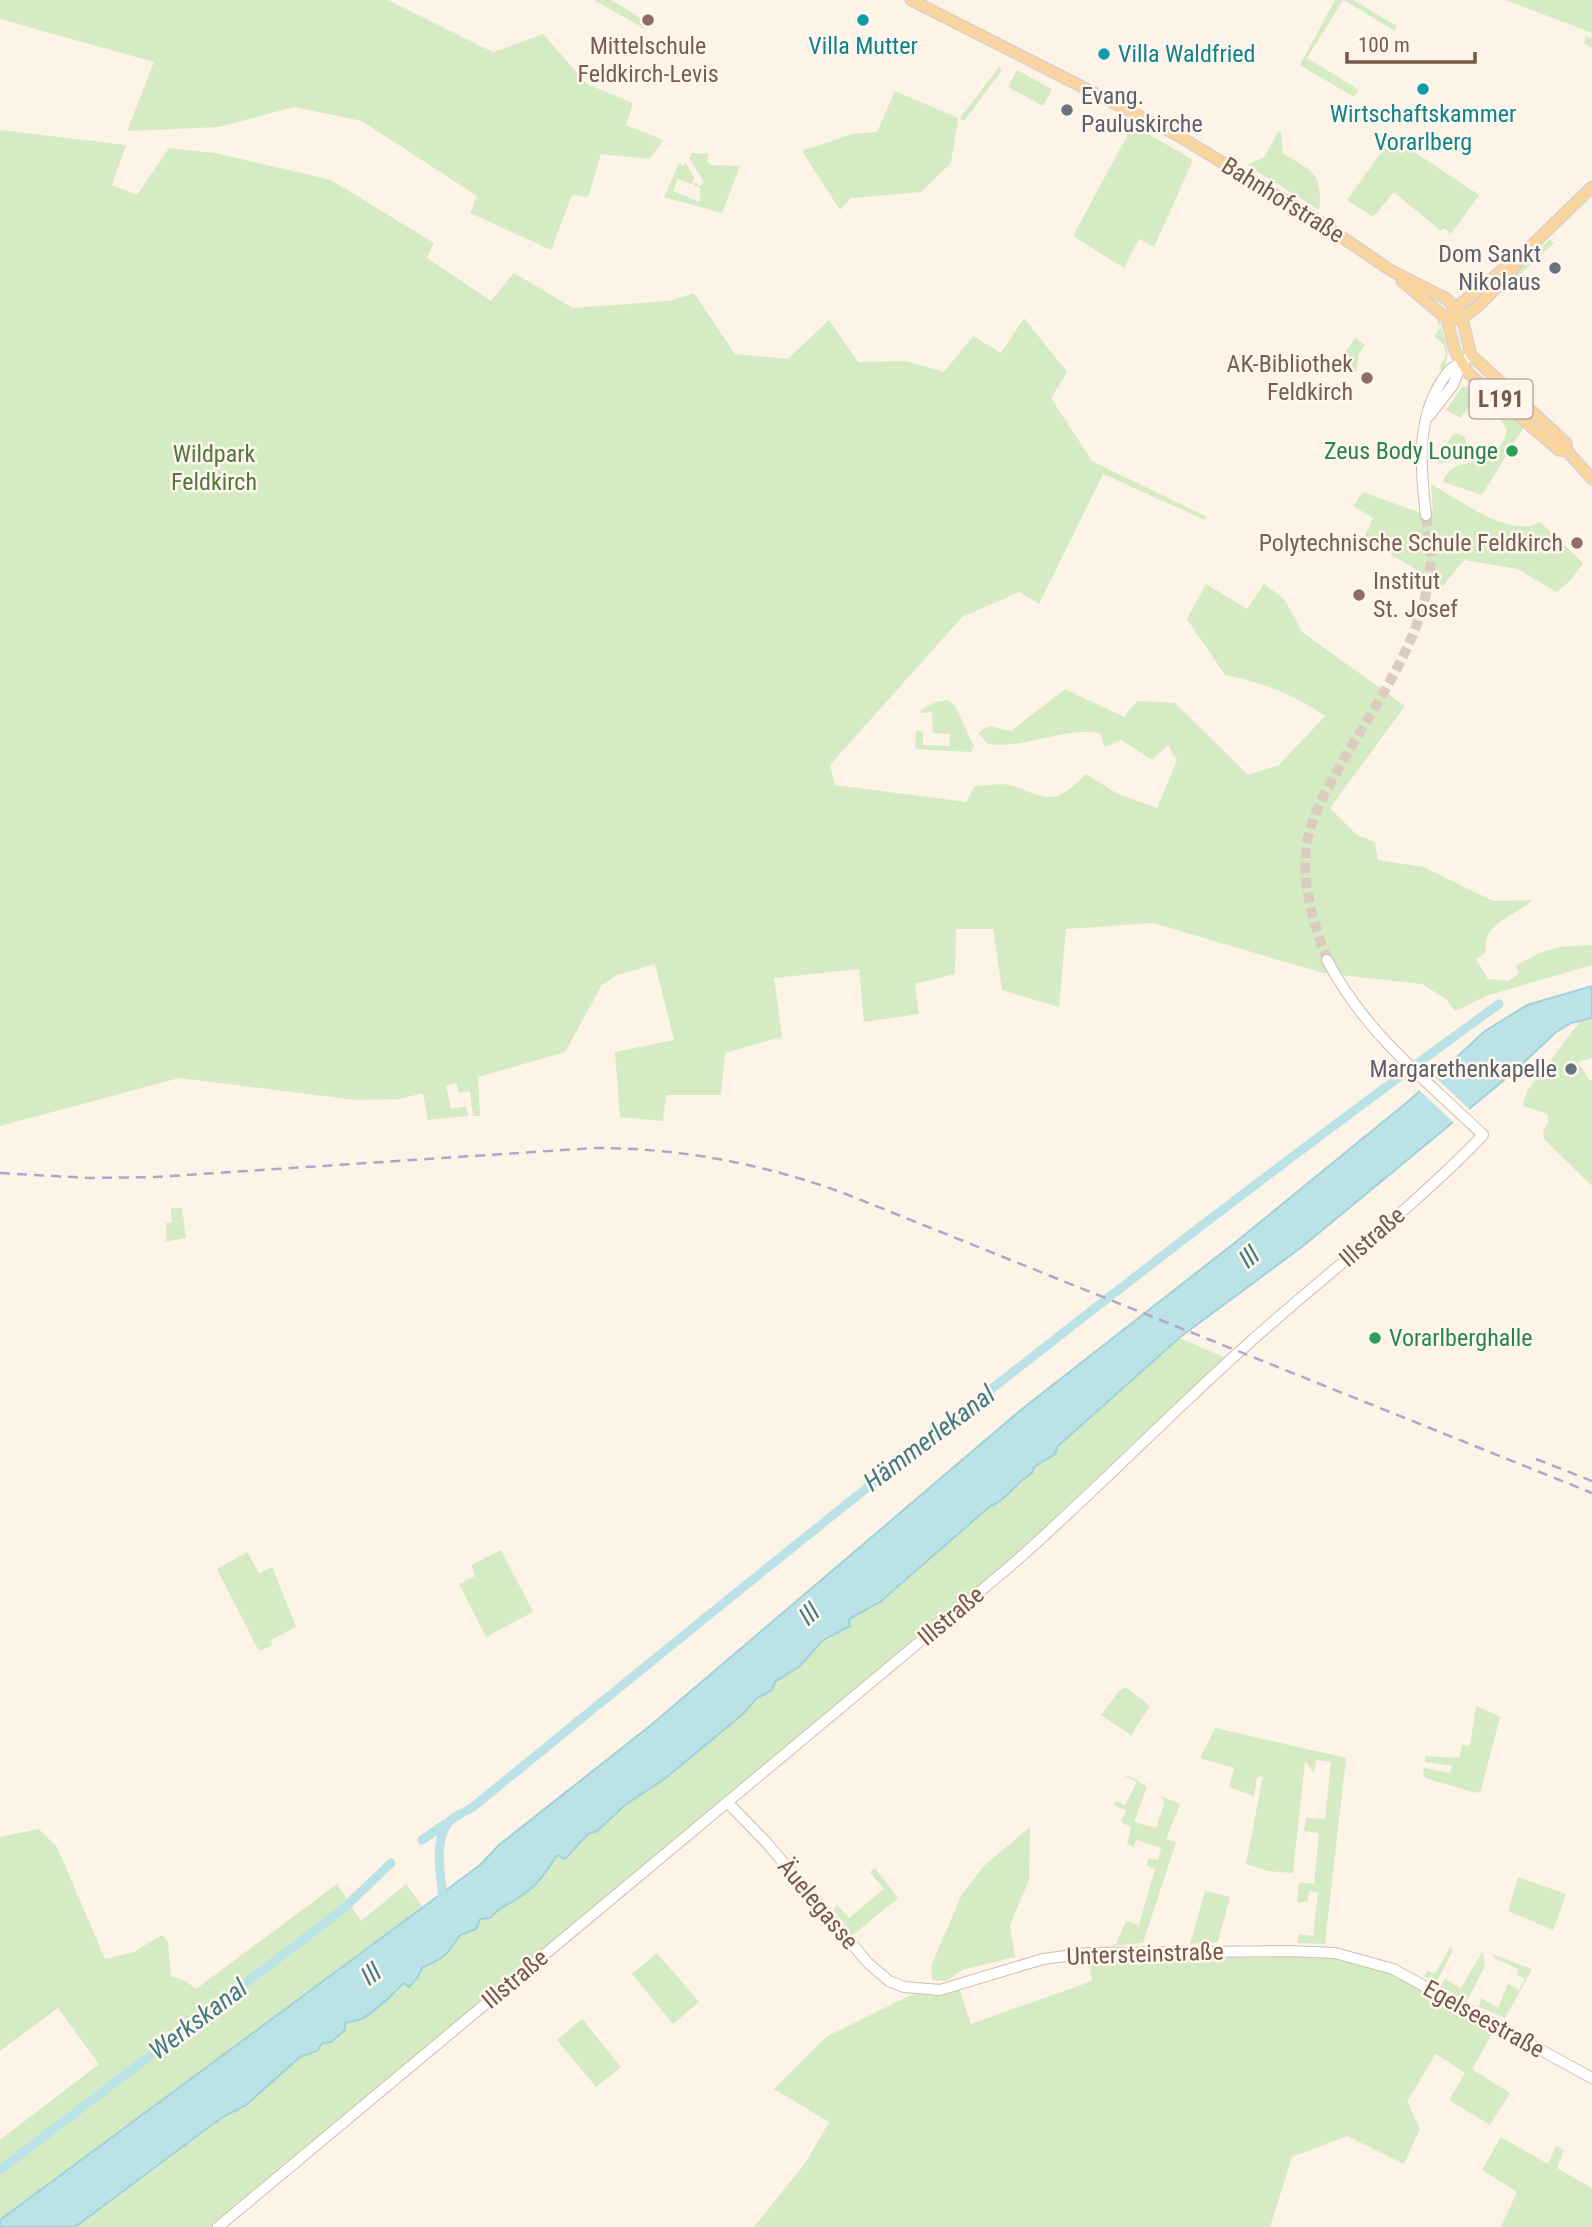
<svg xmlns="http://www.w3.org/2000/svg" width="1592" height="2227" font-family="'Roboto Condensed',sans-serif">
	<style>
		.green { fill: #d5ebc4 }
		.water { fill: #bae2e7; stroke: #a1d2d9; stroke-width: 2 }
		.pier { fill: #fdf3e7 }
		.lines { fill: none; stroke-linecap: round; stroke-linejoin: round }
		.canal { stroke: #bae2e7; stroke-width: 9 }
		.secondary-tunnel { stroke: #dcccc0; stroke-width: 10; stroke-dasharray: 10 5; stroke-linecap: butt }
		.secondary-casing { stroke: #d4bcac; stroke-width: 12 }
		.primary-casing { stroke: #d9d1cc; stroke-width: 13 }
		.secondary { stroke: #fff; stroke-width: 10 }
		.primary { stroke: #fbd59f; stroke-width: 10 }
		.rail { stroke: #b6a4c7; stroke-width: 2.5; stroke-dasharray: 10 7; stroke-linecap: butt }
		.education-dot { fill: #8d6e63; stroke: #fff7ed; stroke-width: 2.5 }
		.culture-dot { fill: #0f9aa8; stroke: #fff7ed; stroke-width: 2.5 }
		.worship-dot { fill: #6b7280; stroke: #fff7ed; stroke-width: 2.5 }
		.leisure-dot { fill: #2e9e5b; stroke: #fff7ed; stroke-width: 2.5 }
		.labels { text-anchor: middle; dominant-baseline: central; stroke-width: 5; stroke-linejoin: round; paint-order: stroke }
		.shield { fill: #fff7ed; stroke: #a0887b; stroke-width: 2 }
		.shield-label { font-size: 23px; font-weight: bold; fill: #77594a }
		.education-label { font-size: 24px; fill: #785e54; stroke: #fff7ed; text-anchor: end }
		.culture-label { font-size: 24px; fill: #0d838f; stroke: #fff7ed }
		.worship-label { font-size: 24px; fill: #5b616d; stroke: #fff7ed; text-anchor: end }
		.street-label { font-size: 24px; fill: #77594a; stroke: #fff7ed }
		.leisure-label { font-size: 24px; fill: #27864d; stroke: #fff7ed; text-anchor: end }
		.park-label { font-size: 24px; fill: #527740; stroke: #fff7ed }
		.water-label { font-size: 26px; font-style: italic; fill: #417b83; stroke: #fff7ed }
	</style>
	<rect width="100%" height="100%" fill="#fdf3e7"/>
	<!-- green -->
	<g class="green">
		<polygon points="0,0 388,0 493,52 543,34 587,84 633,103 626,125 663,140 650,159 601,154 588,197 572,195 551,250 470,213 477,196 362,121 294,107 219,127 127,131 154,62 0,19"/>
		<polygon points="594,0 611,0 649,23 645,29"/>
		<polygon points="1335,0 1343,0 1307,58 1359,90 1354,97 1300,65"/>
		<polygon points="1344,0 1353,0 1397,26 1395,31"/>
		<polygon points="1506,0 1592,0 1592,48 1584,44 1586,36 1591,38 1592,33"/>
		<polygon points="999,67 1002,70 964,121 960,118"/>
		<polygon points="1017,70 1052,89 1043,106 1008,87"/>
		<polygon points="895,91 958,118 951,163 921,192 851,198 840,210 802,151 852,134 877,132"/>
		<polygon points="1133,125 1193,160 1154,247 1139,239 1124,268 1073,236"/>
		<path d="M0,130L126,145L112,185L137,195L169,148L215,153L331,180L434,243L427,258L491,301L514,273L573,308L669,301L694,293L735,354L788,359L829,320L858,362L905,361L944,372L973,336L1001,353L1024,318L1067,372L1051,398L1092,461L1207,517L1205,520L1103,474L1039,604L1019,592L962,617L830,765L835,785L966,802L975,786C986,786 1003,782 1014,786C1050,801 1056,804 1086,774L1118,794L1157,808L1177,760L1168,745L1152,760L1121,740L1105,747L1100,733C1062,727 1025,749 988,744L978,733L989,726L1011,731L1065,689L1124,717L1137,701L1175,703L1248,775L1279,765L1325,716C1293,694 1262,682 1225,675L1187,619L1206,584L1247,609L1264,584L1285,600L1302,632L1405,706L1330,808L1357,835L1375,842L1378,860L1424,867L1493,901L1533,900C1516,915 1480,925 1486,952L1476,959L1488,979L1508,981L1519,974L1516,966C1546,948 1557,946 1592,945V965L1489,995L1455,1011L1446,999L1422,984L1323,973L1153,923L1066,929L1059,1007L1002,990L993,929H956L955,974L915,984L919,1014L864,1022L859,969L774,978L782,1037L725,1053L721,1095H666L663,1121L620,1117L615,1052L674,1040L655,964L617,975L602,985L565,1052L478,1077L480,1116H473L470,1091L459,1093L456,1083L446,1086L451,1109L466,1106L468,1116L428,1120L423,1093L400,1099L356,1100L179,1078L0,1126Z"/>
		<path d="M1278,132H1281L1283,153C1309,171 1324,170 1319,210L1247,165L1264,157Z"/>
		<polygon points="1392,137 1479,195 1451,234 1444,228 1441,231 1394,192 1373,217 1347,200"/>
		<polygon points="692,153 709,154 707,161 711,165 740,166 722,213 664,197 679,163 683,166 686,163 694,178 692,184 678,179 673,191 700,202 700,188 694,185 695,182 700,186 704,182 689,158"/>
		<polygon points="1550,239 1554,243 1511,283 1508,279"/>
		<polygon points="1439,319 1448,351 1444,371 1439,368 1446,355 1444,345 1434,336 1441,327 1437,323"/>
		<polygon points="1355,338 1365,345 1359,353 1356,372 1338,362"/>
		<polygon points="1471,386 1481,393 1460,418 1446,410 1462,387"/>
		<path d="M1487,399L1523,428L1482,495L1443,482C1453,450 1495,477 1507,430L1497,415L1488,408Z"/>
		<polygon points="1454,433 1464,436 1469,450 1464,456 1439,464 1437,458"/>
		<path d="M1431,484C1458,499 1512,540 1540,522L1583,563L1570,581L1556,592L1518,569L1464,560L1443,586L1364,538L1373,518L1353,506L1363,492L1426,515L1433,510Z"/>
		<polygon points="948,700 955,706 974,746 971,752 915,749 916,731 923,732 923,745 949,746 950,734 933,733 932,712 921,713 920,710 936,702"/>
		<polygon points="1592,1018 1592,1058 1578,1062 1589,1080 1592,1080 1592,1186 1544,1139 1543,1131 1549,1122 1547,1114 1522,1105 1528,1090 1581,1020"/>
		<polygon points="171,1208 182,1208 186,1238 164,1242 167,1237 166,1223 172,1222"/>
		<path d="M1179,1338L1231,1360L1024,1554L218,2227H75L221,2118L246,2105L300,2057L317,2051L345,2023L359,2021L383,2000L397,1993L403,1983L409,1986L418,1977L422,1968C442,1959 447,1956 460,1935L476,1929L480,1918H490C499,1907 506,1906 517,1899C536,1886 546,1873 557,1855L565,1859L588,1834L597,1831L625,1805L663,1780L743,1714L756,1698L772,1690L775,1682L800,1666L822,1641L829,1640L849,1619L880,1602L989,1507C1007,1500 1015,1483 1032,1473L1034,1467L1043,1463L1058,1446Z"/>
		<polygon points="501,1550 533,1612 486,1637 459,1584 475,1576 471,1565"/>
		<polygon points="247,1552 259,1573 272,1567 296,1627 271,1640 273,1645 259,1651 217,1569"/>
		<polygon points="1126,1687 1150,1706 1131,1735 1101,1715 1119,1691"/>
		<polygon points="1476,1706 1500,1717 1481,1790 1476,1793 1428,1779 1423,1775 1424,1768 1450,1773 1452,1766 1425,1762 1426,1756 1459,1758 1462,1745 1470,1746"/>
		<polygon points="1215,1728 1346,1758 1325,1944 1297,1943 1298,1934 1313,1936 1318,1892 1309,1891 1308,1901 1297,1903 1299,1882 1314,1884 1319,1833 1304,1831 1306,1818 1325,1819 1331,1762 1316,1760 1314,1773 1305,1761 1293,1873 1268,1871 1246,1864 1263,1776 1257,1777 1254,1796 1229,1787 1234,1768 1200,1758"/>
		<polygon points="1128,1775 1147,1787 1134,1822 1156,1828 1164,1804 1161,1796 1180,1804 1166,1839 1176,1842 1143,1943 1109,1946 1116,1944 1126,1921 1139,1925 1155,1869 1146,1865 1149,1858 1158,1860 1161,1848 1136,1840 1134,1847 1127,1844 1131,1827 1121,1822 1126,1811 1114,1805 1116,1801 1125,1805 1137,1782 1125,1776"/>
		<polygon points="1030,1827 1029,1880 1010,1925 1015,1957 965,1969 945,1981 932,1980 931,1966 962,1894 984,1866"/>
		<polygon points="39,1829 57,1847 105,1959 134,1952 162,1935 168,1942 171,1976 186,1981 196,1989 337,1884 361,1921 406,1884 423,1908 0,2220 0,2140 99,2064 58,2008 0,2051 0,1837"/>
		<polygon points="875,1868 898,1898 853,1935 833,1909 837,1905 849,1918 884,1889 870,1872"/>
		<polygon points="1518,1877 1566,1894 1553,1930 1508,1911"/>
		<polygon points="1205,1891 1230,1897 1218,1942 1190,1944"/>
		<polygon points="1450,1947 1453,1950 1436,1983 1424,1976 1428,1971 1435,1974"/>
		<polygon points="1289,1951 1375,1962 1496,2027 1472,2069 1510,2093 1490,2125 1449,2100 1465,2073 1436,2054 1407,2101 1420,2129 1404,2164 1347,2136 1292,2157 1270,2227 754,2227 806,2162 829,2122 774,2089 826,2037 919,1991 958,1985 971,2024 1092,1981 1088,1953"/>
		<polygon points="1483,1951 1485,1966 1467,2001 1440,1986 1445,1979 1461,1988"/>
		<polygon points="657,1953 699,2002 673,2024 632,1974"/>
		<polygon points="1492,1954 1532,1969 1505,2018 1479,2007 1481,1998 1498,2008 1508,1984 1519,1990 1525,1979 1517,1975 1518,1969 1494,1958"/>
		<polygon points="582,2019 621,2067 596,2087 557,2040"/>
		<polygon points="1501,2137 1548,2164 1556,2146 1564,2150 1557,2168 1592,2188 1592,2227 1501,2227 1517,2192 1482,2170"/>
	</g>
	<!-- water -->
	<path class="water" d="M1592,986V1018L1571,1023L1555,1033L1515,1071L1303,1246L1179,1338L1058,1446L1055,1454L1034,1467L1032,1473C1015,1483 1007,1500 989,1507L880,1602L849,1619L850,1626L822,1641L800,1666L775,1682L772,1690L757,1698L743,1714L663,1780L625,1805L597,1831L588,1834L565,1859L557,1855C545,1874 537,1886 517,1899C506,1906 499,1907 490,1918L480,1919L476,1929L460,1935C447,1956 442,1959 422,1968L418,1977L409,1987L403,1983C398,1991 369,2016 361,2019C357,2021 351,2021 345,2023V2030L331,2042L323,2043L317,2051L300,2057L246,2105L221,2118L75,2227H0V2220L480,1865L499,1845L651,1725L1022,1409L1237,1241L1411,1099L1485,1031L1527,1005Z"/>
	<!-- pier -->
	<polygon class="pier" points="1434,1076 1471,1111 1455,1124 1418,1089"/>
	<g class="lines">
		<!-- canal -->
		<g class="canal">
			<polyline points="422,1840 445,1824"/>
			<path d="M443,1901C442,1878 432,1841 449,1822C454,1816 465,1812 473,1807C809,1532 1147,1259 1499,1004"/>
			<polyline points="0,2170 343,1909 391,1863"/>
		</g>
		<!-- secondary-tunnel -->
		<path class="secondary-tunnel" d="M1327,960C1315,927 1302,888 1306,852C1309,818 1327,789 1344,759C1378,700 1424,637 1430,568C1432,550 1428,532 1426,515"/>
		<!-- secondary casing -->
		<g class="secondary-casing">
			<g id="secondary">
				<polyline points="1429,416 1453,385 1461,364"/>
				<path d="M1426,515C1420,466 1415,414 1448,372C1452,366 1460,365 1466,359"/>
				<polyline points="727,1802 766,1842 868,1963 889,1981 904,1987 940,1990 1043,1959 1088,1953 1289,1951 1335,1953 1393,1969 1592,2078"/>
				<path d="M218,2227L1008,1568C1091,1496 1167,1416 1249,1343C1327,1273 1411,1210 1483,1135C1425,1079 1366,1034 1327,960"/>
			</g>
		</g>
		<!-- primary casing -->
		<g class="primary-casing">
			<g id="primary">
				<polyline points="911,0 1177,135 1311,216 1390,270 1447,299 1462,318 1471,355 1566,443 1567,451"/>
				<polyline points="1402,281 1447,319 1455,351 1469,374 1559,450 1567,451 1592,479"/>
				<polyline points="1452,311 1528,249 1592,187"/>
				<path d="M1456,319C1474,317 1516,267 1526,251"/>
			</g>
		</g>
		<!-- secondary -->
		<use href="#secondary" class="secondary"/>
		<!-- primary -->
		<use href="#primary" class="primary"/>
		<!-- rail -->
		<g class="rail">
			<path d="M0,1173L90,1178L156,1177L594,1148C681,1148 765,1164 846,1194L1592,1493"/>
			<polyline points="1536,1459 1592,1481"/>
		</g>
	</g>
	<!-- markers -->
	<g class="education-dot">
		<circle cx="648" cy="20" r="7"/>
		<circle cx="1367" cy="378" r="7"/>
		<circle cx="1577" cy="543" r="7"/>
		<circle cx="1359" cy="595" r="7"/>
	</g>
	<g class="culture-dot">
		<circle cx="863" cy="20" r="7"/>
		<circle cx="1104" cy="54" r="7"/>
		<circle cx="1423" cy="89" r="7"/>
	</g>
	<g class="worship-dot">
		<circle cx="1067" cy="110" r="7"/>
		<circle cx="1555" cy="268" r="7"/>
		<circle cx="1571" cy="1069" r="7"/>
	</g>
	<g class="leisure-dot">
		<circle cx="1512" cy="451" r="7"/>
		<circle cx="1375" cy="1338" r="7"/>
	</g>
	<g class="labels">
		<!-- shield labels -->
		<rect class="shield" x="1469.5" y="379.5" width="63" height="39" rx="5"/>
		<g class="shield-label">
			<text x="1501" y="399">L191</text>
		</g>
		<!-- education labels -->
		<g class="education-label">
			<text x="648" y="46" text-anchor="middle">Mittelschule<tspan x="648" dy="28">Feldkirch-Levis</tspan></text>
			<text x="1353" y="364">AK-Bibliothek<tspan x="1353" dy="28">Feldkirch</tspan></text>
			<text x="1563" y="543">Polytechnische Schule Feldkirch</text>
			<text x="1373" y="581" text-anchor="start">Institut<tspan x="1373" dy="28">St. Josef</tspan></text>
		</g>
		<!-- culture labels -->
		<g class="culture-label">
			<text x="863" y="46">Villa Mutter</text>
			<text x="1118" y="54" text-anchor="start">Villa Waldfried</text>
			<text x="1423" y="114">Wirtschaftskammer<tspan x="1423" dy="28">Vorarlberg</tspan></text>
		</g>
		<!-- worship labels -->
		<g class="worship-label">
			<text x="1081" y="96" text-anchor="start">Evang.<tspan x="1081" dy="28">Pauluskirche</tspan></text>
			<text x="1541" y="254">Dom Sankt<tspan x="1541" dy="28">Nikolaus</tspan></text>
			<text x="1557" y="1069">Margarethenkapelle</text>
		</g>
		<!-- street labels -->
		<g class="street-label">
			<text transform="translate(1283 200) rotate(32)">Bahnhofstraße</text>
			<text transform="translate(1372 1237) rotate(-41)">Illstraße</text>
			<text transform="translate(951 1616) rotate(-40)">Illstraße</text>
			<text transform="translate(818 1904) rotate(50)">Äuelegasse</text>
			<text transform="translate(1145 1954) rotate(-2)">Untersteinstraße</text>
			<text transform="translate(515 1979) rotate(-40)">Illstraße</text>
			<text transform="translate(1484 2019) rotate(29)">Egelseestraße</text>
		</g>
		<!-- leisure labels -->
		<g class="leisure-label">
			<text x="1498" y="451">Zeus Body Lounge</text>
			<text x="1389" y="1338" text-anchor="start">Vorarlberghalle</text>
		</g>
		<!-- park labels -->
		<g class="park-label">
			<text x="214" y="454">Wildpark<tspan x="214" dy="28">Feldkirch</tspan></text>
		</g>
		<!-- water labels -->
		<g class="water-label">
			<text transform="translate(1249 1257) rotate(-39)">Ill</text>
			<text transform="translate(929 1438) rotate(-37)">Hämmerlekanal</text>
			<text transform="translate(809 1614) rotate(-40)">Ill</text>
			<text transform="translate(371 1974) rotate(-36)">Ill</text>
			<text transform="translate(198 2019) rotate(-37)">Werkskanal</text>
		</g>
	</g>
	<!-- scale -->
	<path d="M1347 52v10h128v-10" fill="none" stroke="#77594a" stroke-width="3.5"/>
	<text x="1358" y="52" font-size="21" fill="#77594a" stroke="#fff7ed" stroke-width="5" paint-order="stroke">100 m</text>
</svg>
